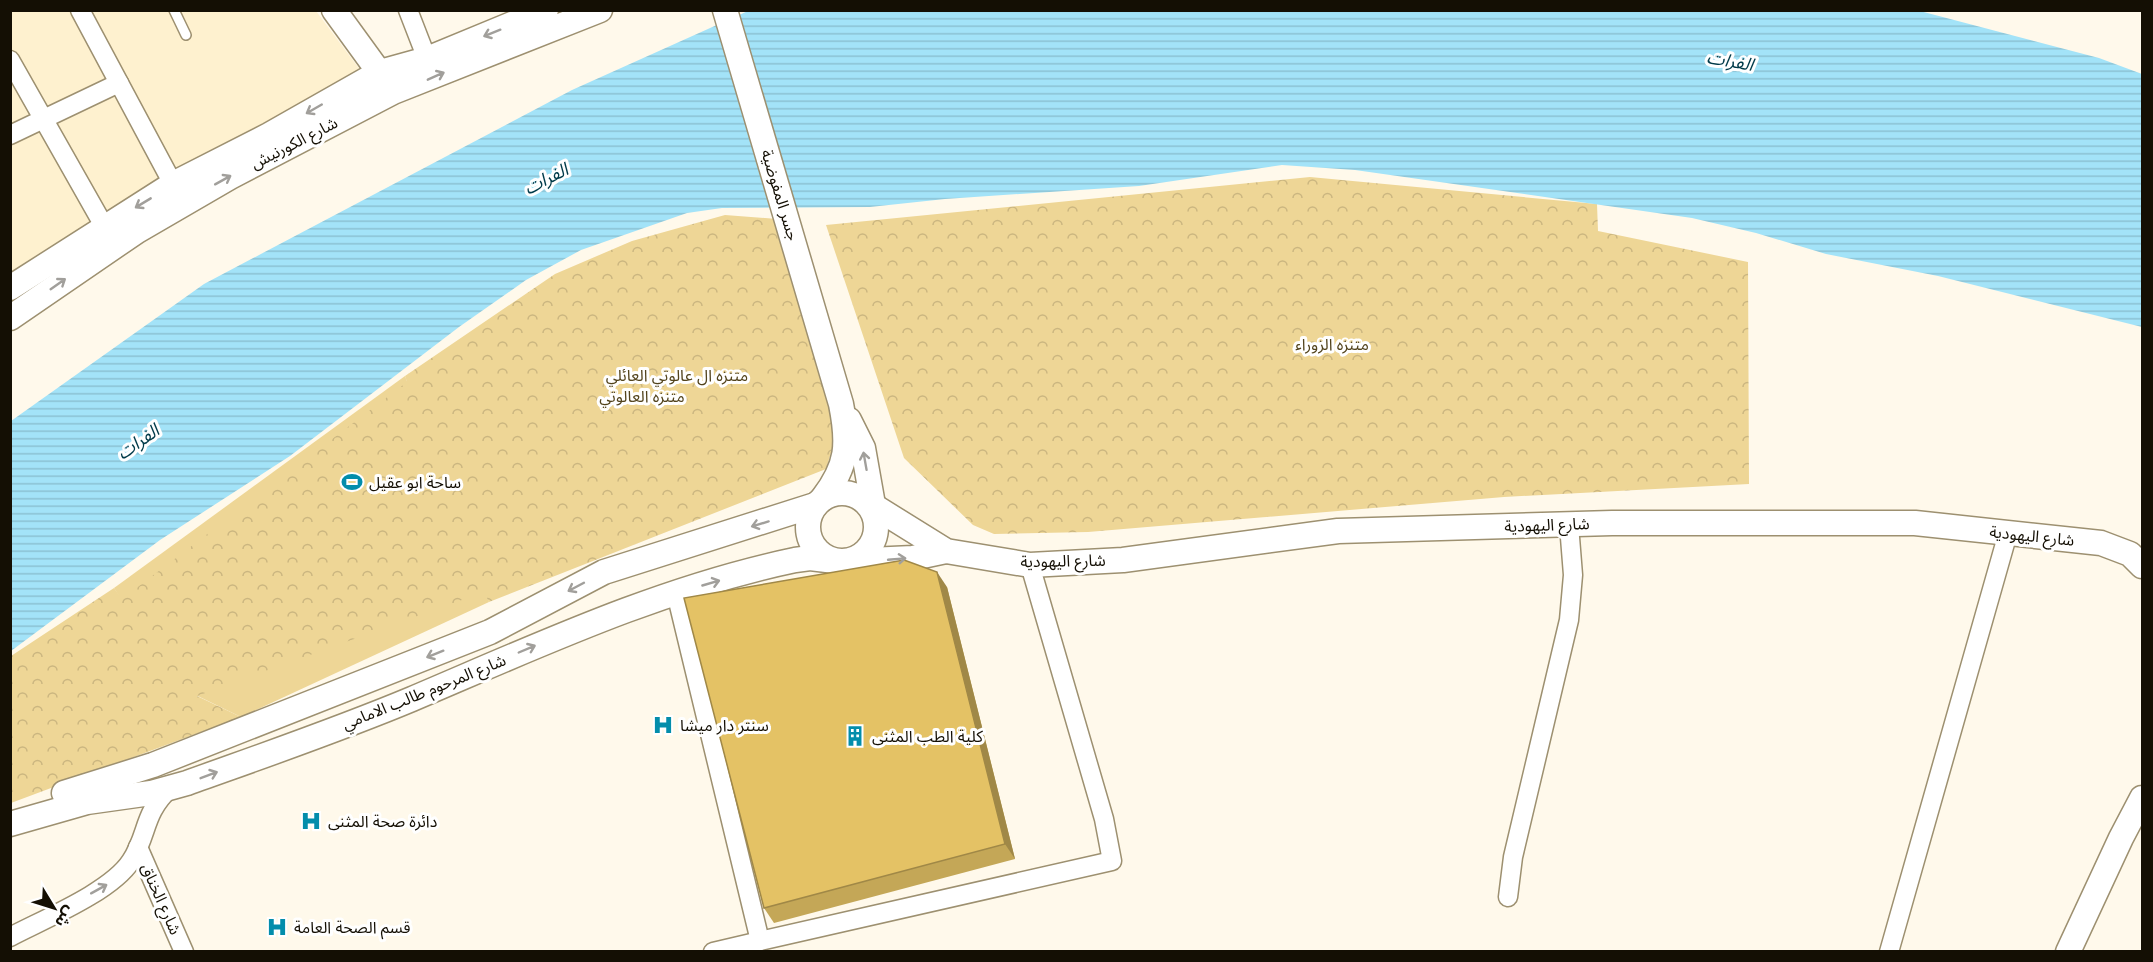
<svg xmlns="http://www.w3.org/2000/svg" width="2153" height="962" font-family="'Fira Sans','Noto Sans Arabic',sans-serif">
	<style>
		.built { fill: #fef1cf }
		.grass { fill: #eed696 }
		.forest { fill: url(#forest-crowns) }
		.water { fill: url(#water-rules) }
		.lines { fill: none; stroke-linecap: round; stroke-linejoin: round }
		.lane-casing { stroke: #9d9070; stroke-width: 12 }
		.street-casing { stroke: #9d9070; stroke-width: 21 }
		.secondary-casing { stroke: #9d9070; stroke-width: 27 }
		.lane { stroke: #fff; stroke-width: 9 }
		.street { stroke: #fff; stroke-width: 18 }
		.secondary { stroke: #fff; stroke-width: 24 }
		.wall { fill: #c4a757 }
		.shaded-wall { fill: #a08847 }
		.building { fill: #e4c265; stroke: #a08847; stroke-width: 1.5 }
		.oneway { stroke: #a19f9b }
		.labels { text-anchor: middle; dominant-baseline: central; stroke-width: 6; stroke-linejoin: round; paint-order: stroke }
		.street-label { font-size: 16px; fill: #140f04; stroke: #fff }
		.park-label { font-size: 16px; fill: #52431c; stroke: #fff }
		.poi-label { font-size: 16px; fill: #140f04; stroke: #fff; text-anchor: start }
		.water-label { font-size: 18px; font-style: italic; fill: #013b4a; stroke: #fff }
	</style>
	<defs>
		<pattern id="forest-crowns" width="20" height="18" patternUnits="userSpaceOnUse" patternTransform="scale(1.5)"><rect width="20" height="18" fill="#eed696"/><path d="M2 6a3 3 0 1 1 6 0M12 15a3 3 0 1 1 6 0" fill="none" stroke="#cbb680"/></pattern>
		<pattern id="water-rules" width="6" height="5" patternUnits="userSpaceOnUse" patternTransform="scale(1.5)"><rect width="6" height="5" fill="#a3e3f8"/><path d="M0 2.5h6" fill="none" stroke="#8bc2d3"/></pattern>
	</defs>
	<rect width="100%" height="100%" fill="#fff9eb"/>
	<!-- built -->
	<polygon class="built" points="11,11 316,11 364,75 11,281"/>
	<!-- grass -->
	<polygon class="grass" points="405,376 489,602 241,717 175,685 114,588"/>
	<!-- forest -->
	<g class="forest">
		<polygon points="1310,177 1597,204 1598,231 1748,262 1749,484 1504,497 1088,532 994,534 973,525 904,458 826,225"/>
		<polygon points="725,215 777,219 841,420 826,469 489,602 484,592 197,696 241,717 11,803 11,656 114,588 122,599 407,382 405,376 555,274 632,241"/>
	</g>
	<!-- water -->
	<polygon class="water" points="1916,10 2099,58 2142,74 2142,327 1938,276 1826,254 1756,233 1692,218 1355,170 1282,165 1139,186 945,199 870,207 722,208 687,213 581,250 526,280 459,327 290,456 160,540 11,651 11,421 204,284 572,90 748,11"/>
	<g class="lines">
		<!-- lane casing -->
		<g class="lane-casing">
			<polyline id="lane" points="174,10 186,35"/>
		</g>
		<!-- street casing -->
		<g class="street-casing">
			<g id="street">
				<polyline points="80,10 173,184"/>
				<polyline points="408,10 427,59"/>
				<polyline points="10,60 104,226"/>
				<polyline points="10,135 119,83"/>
				<polyline points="676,593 760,941 1112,861 1104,819 1030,565"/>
				<polyline points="138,847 184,952"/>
				<polyline points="1508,897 1513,857 1569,620 1573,575 1569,525"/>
				<path d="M10,937C44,919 111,892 131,861C149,833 142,815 170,788"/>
				<polyline points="713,952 760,941"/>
				<polyline points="1889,952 2008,533"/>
			</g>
		</g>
		<!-- secondary casing -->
		<g class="secondary-casing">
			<g id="secondary">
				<polyline points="334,10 387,83"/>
				<path d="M725,10L841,404C849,444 848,465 823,498"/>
				<polyline points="10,288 173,184 269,135 380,72 427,59 546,10"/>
				<polyline points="10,318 137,231 230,177 393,92 600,10"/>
				<polyline points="849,420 863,448 875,516"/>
				<circle cx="842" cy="527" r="34"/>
				<polyline points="864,500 946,551 1030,565 1123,560 1338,531 1612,523 1915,523 2101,543 2130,554 2142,566"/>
				<polyline points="847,561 913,558 946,551"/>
				<polyline points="64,793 153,765 490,632 604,572 815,505"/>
				<path d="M10,824L87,802L151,793L187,783C262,756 338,730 412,699C537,646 661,588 795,560L810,558L835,561"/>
				<polyline points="2068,952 2121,838 2142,798"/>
			</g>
		</g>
		<!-- lane -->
		<use href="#lane" class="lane"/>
		<!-- street -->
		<use href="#street" class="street"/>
		<!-- secondary -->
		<use href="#secondary" class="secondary"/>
	</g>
	<!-- wall -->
	<polygon class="wall" points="947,587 1015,859 774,923 764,908"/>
	<!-- shaded-wall -->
	<polygon class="shaded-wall" points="937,572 947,587 1015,859 1005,844"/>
	<!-- building -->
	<polygon class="building" points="904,560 937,572 1005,844 764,908 684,598"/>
	<!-- one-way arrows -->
	<defs><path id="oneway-shaft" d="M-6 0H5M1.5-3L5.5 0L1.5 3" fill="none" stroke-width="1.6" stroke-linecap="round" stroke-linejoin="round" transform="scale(1.5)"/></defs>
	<g class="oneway">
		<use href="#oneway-shaft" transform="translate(492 33) rotate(158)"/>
		<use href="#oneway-shaft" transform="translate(436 76) rotate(-24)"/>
		<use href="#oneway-shaft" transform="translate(314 109) rotate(150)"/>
		<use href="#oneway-shaft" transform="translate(223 180) rotate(-29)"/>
		<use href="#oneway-shaft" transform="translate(143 203) rotate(149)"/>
		<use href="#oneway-shaft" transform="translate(58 284) rotate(-35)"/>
		<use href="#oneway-shaft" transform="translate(865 461) rotate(-100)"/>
		<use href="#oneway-shaft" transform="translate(760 524) rotate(163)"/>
		<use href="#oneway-shaft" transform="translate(897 559) rotate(-5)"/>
		<use href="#oneway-shaft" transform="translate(711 583) rotate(-16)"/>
		<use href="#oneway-shaft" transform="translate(576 587) rotate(152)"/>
		<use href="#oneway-shaft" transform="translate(527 649) rotate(-23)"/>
		<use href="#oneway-shaft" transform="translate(435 654) rotate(158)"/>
		<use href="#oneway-shaft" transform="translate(209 775) rotate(-21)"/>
		<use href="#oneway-shaft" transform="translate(99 889) rotate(-29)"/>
	</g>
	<!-- icons -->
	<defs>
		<g id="stadium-bare" transform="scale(1.62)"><path d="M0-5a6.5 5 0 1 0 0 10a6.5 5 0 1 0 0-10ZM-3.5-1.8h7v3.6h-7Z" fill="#038dab" stroke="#fff" stroke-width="2.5" paint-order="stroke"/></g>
		<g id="hospital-bare" transform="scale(1.62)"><path d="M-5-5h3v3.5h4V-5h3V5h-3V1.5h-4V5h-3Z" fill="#038dab" stroke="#fff" stroke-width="2.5" paint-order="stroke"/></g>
		<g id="building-bare" transform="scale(1.62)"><path d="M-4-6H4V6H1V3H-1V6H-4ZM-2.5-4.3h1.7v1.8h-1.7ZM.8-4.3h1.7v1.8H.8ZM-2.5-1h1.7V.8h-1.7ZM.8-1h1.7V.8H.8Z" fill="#038dab" stroke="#fff" stroke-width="2.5" paint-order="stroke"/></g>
	</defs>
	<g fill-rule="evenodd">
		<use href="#stadium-bare" x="352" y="482"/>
		<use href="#hospital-bare" x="663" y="725"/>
		<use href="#building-bare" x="855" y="736"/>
		<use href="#hospital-bare" x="311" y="821"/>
		<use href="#hospital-bare" x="277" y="927"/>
	</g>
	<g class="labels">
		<!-- street labels -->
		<g class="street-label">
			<text transform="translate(294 143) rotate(-27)">شارع الكورنيش</text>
			<text transform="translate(780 195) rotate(73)">جسر المفوضية</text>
			<text transform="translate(1547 525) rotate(-2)">شارع اليهودية</text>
			<text transform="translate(2032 536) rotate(6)">شارع اليهودية</text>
			<text transform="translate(1063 561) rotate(-1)">شارع اليهودية</text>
			<text transform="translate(424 692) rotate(-22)">شارع المرحوم طالب الامامي</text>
			<text transform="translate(161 899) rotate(66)">شارع الخناق</text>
		</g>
		<!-- park labels -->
		<g class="park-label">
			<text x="1332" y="344">متنزه الزوراء</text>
			<text x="677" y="375">متنزه ال عالوتي العائلي</text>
			<text x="642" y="396">متنزه العالوتي</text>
		</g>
		<!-- poi labels -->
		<g class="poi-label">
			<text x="369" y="482">ساحة ابو عقيل</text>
			<text x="680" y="725">سنتر دار ميشا</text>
			<text x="872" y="736">كلية الطب المثنى</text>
			<text x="328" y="821">دائرة صحة المثنى</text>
			<text x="294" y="927">قسم الصحة العامة</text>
		</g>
		<!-- water labels -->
		<g class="water-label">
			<text transform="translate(1730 61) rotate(10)">الفرات</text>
			<text transform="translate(546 179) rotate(-27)">الفرات</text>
			<text transform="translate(138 442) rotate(-35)">الفرات</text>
		</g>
	</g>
	<!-- border -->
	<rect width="2153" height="962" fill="none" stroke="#140f04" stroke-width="24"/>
	<!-- north arrow -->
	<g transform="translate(54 908) rotate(128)" stroke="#ffffff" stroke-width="4.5" paint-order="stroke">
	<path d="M0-4.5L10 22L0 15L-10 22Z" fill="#140f04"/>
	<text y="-9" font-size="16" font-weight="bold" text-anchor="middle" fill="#140f04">ش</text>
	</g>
</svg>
